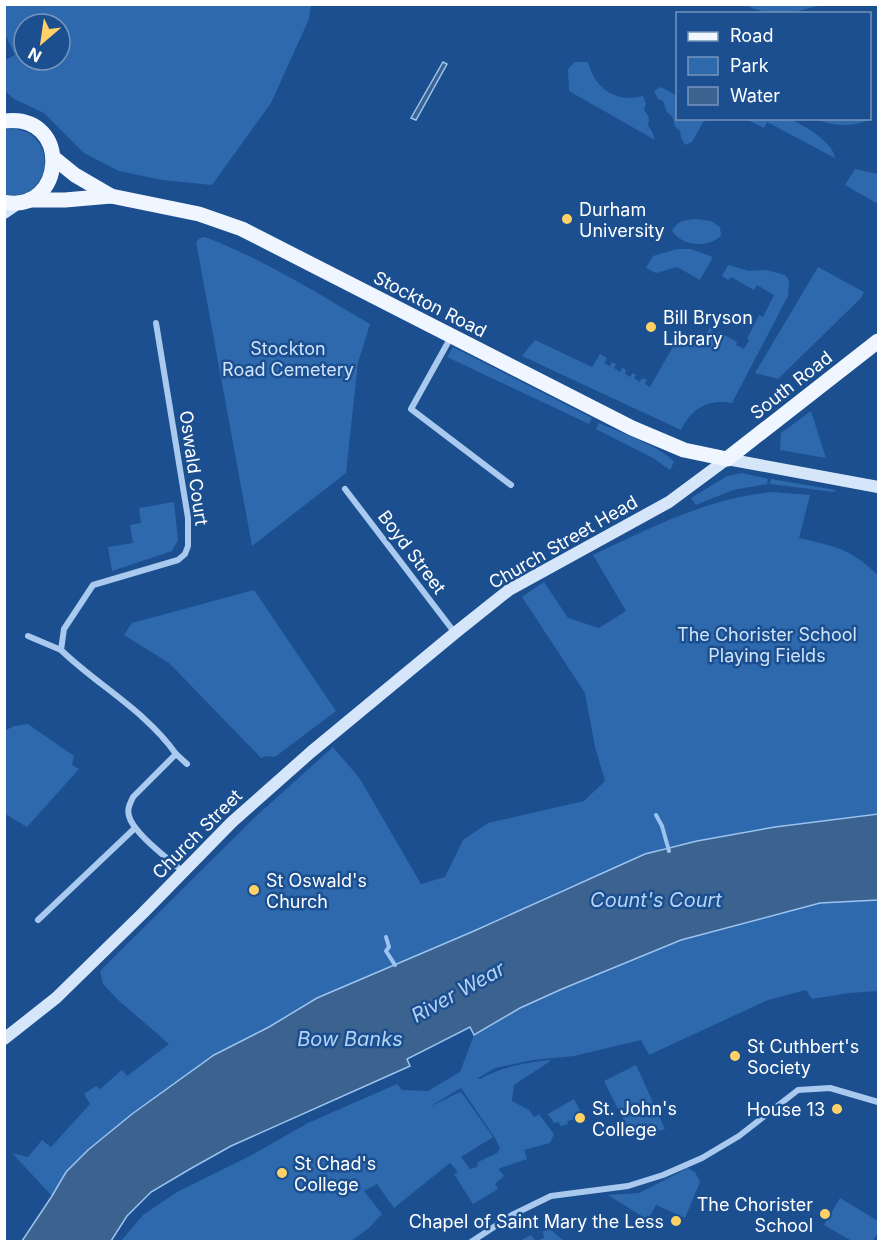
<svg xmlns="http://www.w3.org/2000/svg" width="883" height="1246" font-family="Inter,sans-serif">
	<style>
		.green { fill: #2e69ad; fill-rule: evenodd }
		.water { fill: #3c6290; stroke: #9cc4f0; stroke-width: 1.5 }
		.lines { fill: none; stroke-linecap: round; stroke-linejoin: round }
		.stream { stroke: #9cc4f0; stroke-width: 4 }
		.street { stroke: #a9c9ee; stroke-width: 6 }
		.secondary { stroke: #d6e6fa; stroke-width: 12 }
		.primary { stroke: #f0f6ff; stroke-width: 15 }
		.poi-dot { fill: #ffd166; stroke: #1b4f8f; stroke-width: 2 }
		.labels { text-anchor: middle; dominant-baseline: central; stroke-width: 5; stroke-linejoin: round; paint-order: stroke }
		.poi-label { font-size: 18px; fill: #fff; stroke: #1b4f8f; text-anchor: start }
		.street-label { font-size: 18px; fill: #fff; stroke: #1b4f8f }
		.park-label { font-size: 18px; fill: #cfe3fa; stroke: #1b4f8f }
		.water-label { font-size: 20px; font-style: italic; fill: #b5d3f5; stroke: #1b4f8f }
	</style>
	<rect width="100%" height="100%" fill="#1b4f8f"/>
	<!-- green -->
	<g class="green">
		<path d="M4,5L5,4L311,5L309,19L271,103L212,185L162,180L119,171L84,153L44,113L14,99L5,91V60L15,55L5,34ZM24,24H60V60H24Z"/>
		<path d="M745,5H820C788,15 776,18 745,5Z"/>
		<path d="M575,62H588C595,89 616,103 643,96L646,104L644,110C649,116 650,119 648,126L652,131L655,140L569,91L568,69Z"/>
		<path d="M661,87L677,96L678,118L705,119L692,142L685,145L681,138L680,131C673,126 675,124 672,116C664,111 666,108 663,101L658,99L654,91Z"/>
		<path d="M746,119C759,118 777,115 789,119C803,124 834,143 835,158L767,122L764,128Z"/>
		<path d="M817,119H869C855,128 830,126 817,119Z"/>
		<path d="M13,128C18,130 26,131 30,134C60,155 40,204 5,194L4,130Z"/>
		<polygon points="855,169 878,174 878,204 845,185"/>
		<path d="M695,219L711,221L720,227L721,236C707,248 683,247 672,231C677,221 684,220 695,219Z"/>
		<path d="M205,237C263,259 317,293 370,324L358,363L346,473L252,546L196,242L200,238Z"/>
		<polygon points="677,249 691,249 713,257 700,280 677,267 656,273 646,268 653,256"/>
		<path d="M728,265L749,271L766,270L785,275L789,280L788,296L732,403C708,399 692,408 681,430L522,356L535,340L592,367L600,354L607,358L604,363L610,366L612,362L616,364L614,368L620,372L622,367L626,370L625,374L630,377L633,373L636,375L634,378L640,382L642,378L647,380L645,384L650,387L679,336L687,340L706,334L710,327L712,329L711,331L717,335L719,332L737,342L736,345L744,349L749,340L747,339L759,315L763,317L774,295L757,285L754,290L731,277L728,280L722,276Z"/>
		<polygon points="818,267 864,292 861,298 778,379 755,373"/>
		<polygon points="453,347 592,418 589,424 447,357"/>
		<polygon points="811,411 826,458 780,450 781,433"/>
		<path d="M599,423C617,431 664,448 674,462L670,470L653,458L596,429Z"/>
		<polygon points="742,473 768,479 767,484 733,490 696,505 691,498 727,476"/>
		<polygon points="771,479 836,490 834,492 770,484"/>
		<path d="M774,492L810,495L799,538C837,547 849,548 878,575V814L775,827L667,847L564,889L474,931L317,998L269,1027L214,1055L132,1114L88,1150L66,1172L52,1196L12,1153L28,1157L42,1140L51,1147L90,1104L84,1094L96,1086L100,1089L122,1070L127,1076L169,1044L117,999L103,984L100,971L253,819L333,747L360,779L421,884L445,877L463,840L488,823L584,801L605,781L595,747L585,693L522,597L544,582L568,618L599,628L626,611L593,555C650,528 710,497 774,492Z"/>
		<polygon points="174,502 178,540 172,551 112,571 108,547 133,543 130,525 141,523 139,508"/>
		<polygon points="254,590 336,711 275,757 266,756 261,758 169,663 124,635 132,623"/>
		<polygon points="28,724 74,756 72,765 79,769 27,827 5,814 4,731 14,726"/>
		<path d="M878,900V991L849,993L812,999L806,990L768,1000L649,1055L641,1040L574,1056L533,1060L495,1068L478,1078L475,1077L480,1079C502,1067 527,1062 552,1060L514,1085L512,1101L529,1110L534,1117L539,1114L554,1134L550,1143L524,1150L527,1159L498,1169L504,1176L495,1184L498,1189L473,1204L454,1174L458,1172L450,1163L394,1208L377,1184L364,1191L382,1214L369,1228L351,1241L120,1242L143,1215L177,1192L252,1155L308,1123L397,1084L402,1090L428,1091L460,1072L474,1035L520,1008L562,989L681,940L820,903ZM461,1088L495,1138L500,1148L497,1153L478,1162L477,1167L470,1169L461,1157L493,1137L462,1093L460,1092L429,1107Z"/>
		<polygon points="636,1065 665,1129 642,1136 629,1129 626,1125 604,1081"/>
		<polygon points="574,1099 585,1120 576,1122 575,1119 567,1121 568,1124 561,1126 558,1122 554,1123 548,1114"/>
		<polygon points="688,1168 695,1172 700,1182 685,1218 656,1205 648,1220 608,1195 639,1193"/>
		<polygon points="840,1198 878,1221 878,1232 873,1241 852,1241 824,1225"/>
		<polygon points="550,1229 564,1241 520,1241 531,1235 536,1241 544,1238 543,1231"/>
	</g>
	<!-- water -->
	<g class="water">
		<polygon points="443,62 447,64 416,120 411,118"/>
		<polygon points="878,814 878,900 820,903 681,940 562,989 520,1008 474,1035 470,1027 407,1059 410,1066 231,1146 190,1169 151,1192 127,1216 111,1241 22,1241 52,1196 66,1172 88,1150 132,1114 214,1055 269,1027 317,998 474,931 645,854 697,841 775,827"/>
	</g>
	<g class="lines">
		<!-- stream -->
		<g class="stream">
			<polyline points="656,815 662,826 669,851"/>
			<polyline points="386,937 389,947 386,951 395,965"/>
		</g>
		<!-- street -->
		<g class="street">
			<path d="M156,323L188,518V546L185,554L178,560L93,585L64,629L61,650C97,685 146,711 176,754L133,797C130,804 127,808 129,816C133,833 169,859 183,872"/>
			<polyline points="451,337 411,409 511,485"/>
			<polyline points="345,489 455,633"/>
			<polyline points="28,636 61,650"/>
			<polyline points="176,754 187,764"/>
			<polyline points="38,920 135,828"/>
			<polyline points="471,1242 512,1215 551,1196 628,1186 663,1175 702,1158 739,1136 798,1090 830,1088 878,1102"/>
		</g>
		<!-- secondary -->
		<g class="secondary">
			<polyline points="4,213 20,202"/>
			<polyline points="4,1039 56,998 143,913 232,822 311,752 455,633 509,590 669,502 727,459 878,487"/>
		</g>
		<!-- primary -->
		<g class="primary">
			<path d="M4,121C73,112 65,215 4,202"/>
			<polyline points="54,158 75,175 111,196"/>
			<polyline points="29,200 65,200 111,196 199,214 242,229 632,428 684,450 727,459 878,341"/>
		</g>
	</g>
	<!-- markers -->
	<g class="poi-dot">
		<circle cx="567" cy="219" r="6"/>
		<circle cx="651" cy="327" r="6"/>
		<circle cx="254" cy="890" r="6"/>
		<circle cx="735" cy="1056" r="6"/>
		<circle cx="837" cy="1109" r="6"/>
		<circle cx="580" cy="1118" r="6"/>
		<circle cx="282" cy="1173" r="6"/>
		<circle cx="825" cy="1214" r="6"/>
		<circle cx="676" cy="1221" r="6"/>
	</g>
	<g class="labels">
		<!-- poi labels -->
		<g class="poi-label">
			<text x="579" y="209">Durham<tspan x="579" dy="21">University</tspan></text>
			<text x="663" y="317">Bill Bryson<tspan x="663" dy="21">Library</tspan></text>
			<text x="266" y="880">St Oswald's<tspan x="266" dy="21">Church</tspan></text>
			<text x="747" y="1046">St Cuthbert's<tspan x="747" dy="21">Society</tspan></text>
			<text x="592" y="1108">St. John's<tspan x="592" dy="21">College</tspan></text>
			<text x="825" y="1109" text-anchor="end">House 13</text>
			<text x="294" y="1163">St Chad's<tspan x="294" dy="21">College</tspan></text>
			<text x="813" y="1204" text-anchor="end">The Chorister<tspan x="813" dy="21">School</tspan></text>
			<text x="664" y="1221" text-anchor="end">Chapel of Saint Mary the Less</text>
		</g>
		<!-- street labels -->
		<g class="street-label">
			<text transform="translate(430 304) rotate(27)">Stockton Road</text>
			<text transform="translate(791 385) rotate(-38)">South Road</text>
			<text transform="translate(194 468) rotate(82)">Oswald Court</text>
			<text transform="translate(563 542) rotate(-30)">Church Street Head</text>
			<text transform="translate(412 552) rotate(53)">Boyd Street</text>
			<text transform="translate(197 834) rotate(-45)">Church Street</text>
		</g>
		<!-- park labels -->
		<g class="park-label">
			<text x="288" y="348">Stockton<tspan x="288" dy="21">Road Cemetery</tspan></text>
			<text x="767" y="634">The Chorister School<tspan x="767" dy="21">Playing Fields</tspan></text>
		</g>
		<!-- water labels -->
		<g class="water-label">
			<text x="656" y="900">Count's Court</text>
			<text transform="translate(458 992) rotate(-29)">River Wear</text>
			<text x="350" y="1039">Bow Banks</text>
		</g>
	</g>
	<!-- border -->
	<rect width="883" height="1246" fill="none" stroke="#ffffff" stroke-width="12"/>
	<!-- legend -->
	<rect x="676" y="12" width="195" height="108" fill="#1b4f8f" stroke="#7695bc" stroke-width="1.5"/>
	<rect x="688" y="32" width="30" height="9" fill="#f0f6ff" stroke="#7695bc" stroke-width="1.5"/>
	<text x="730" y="42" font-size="18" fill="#ffffff">Road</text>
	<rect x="688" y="57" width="30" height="18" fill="#2e69ad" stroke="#7695bc" stroke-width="1.5"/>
	<text x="730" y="72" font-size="18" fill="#ffffff">Park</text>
	<rect x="688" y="87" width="30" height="18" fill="#3c6290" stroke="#7695bc" stroke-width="1.5"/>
	<text x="730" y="102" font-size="18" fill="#ffffff">Water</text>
	<!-- north arrow -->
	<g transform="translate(42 42) rotate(209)"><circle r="28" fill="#1b4f8f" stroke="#7695bc" stroke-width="1.5"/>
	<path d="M0-4.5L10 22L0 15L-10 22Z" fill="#ffd166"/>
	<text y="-9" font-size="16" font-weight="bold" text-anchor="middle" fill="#ffffff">N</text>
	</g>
</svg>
